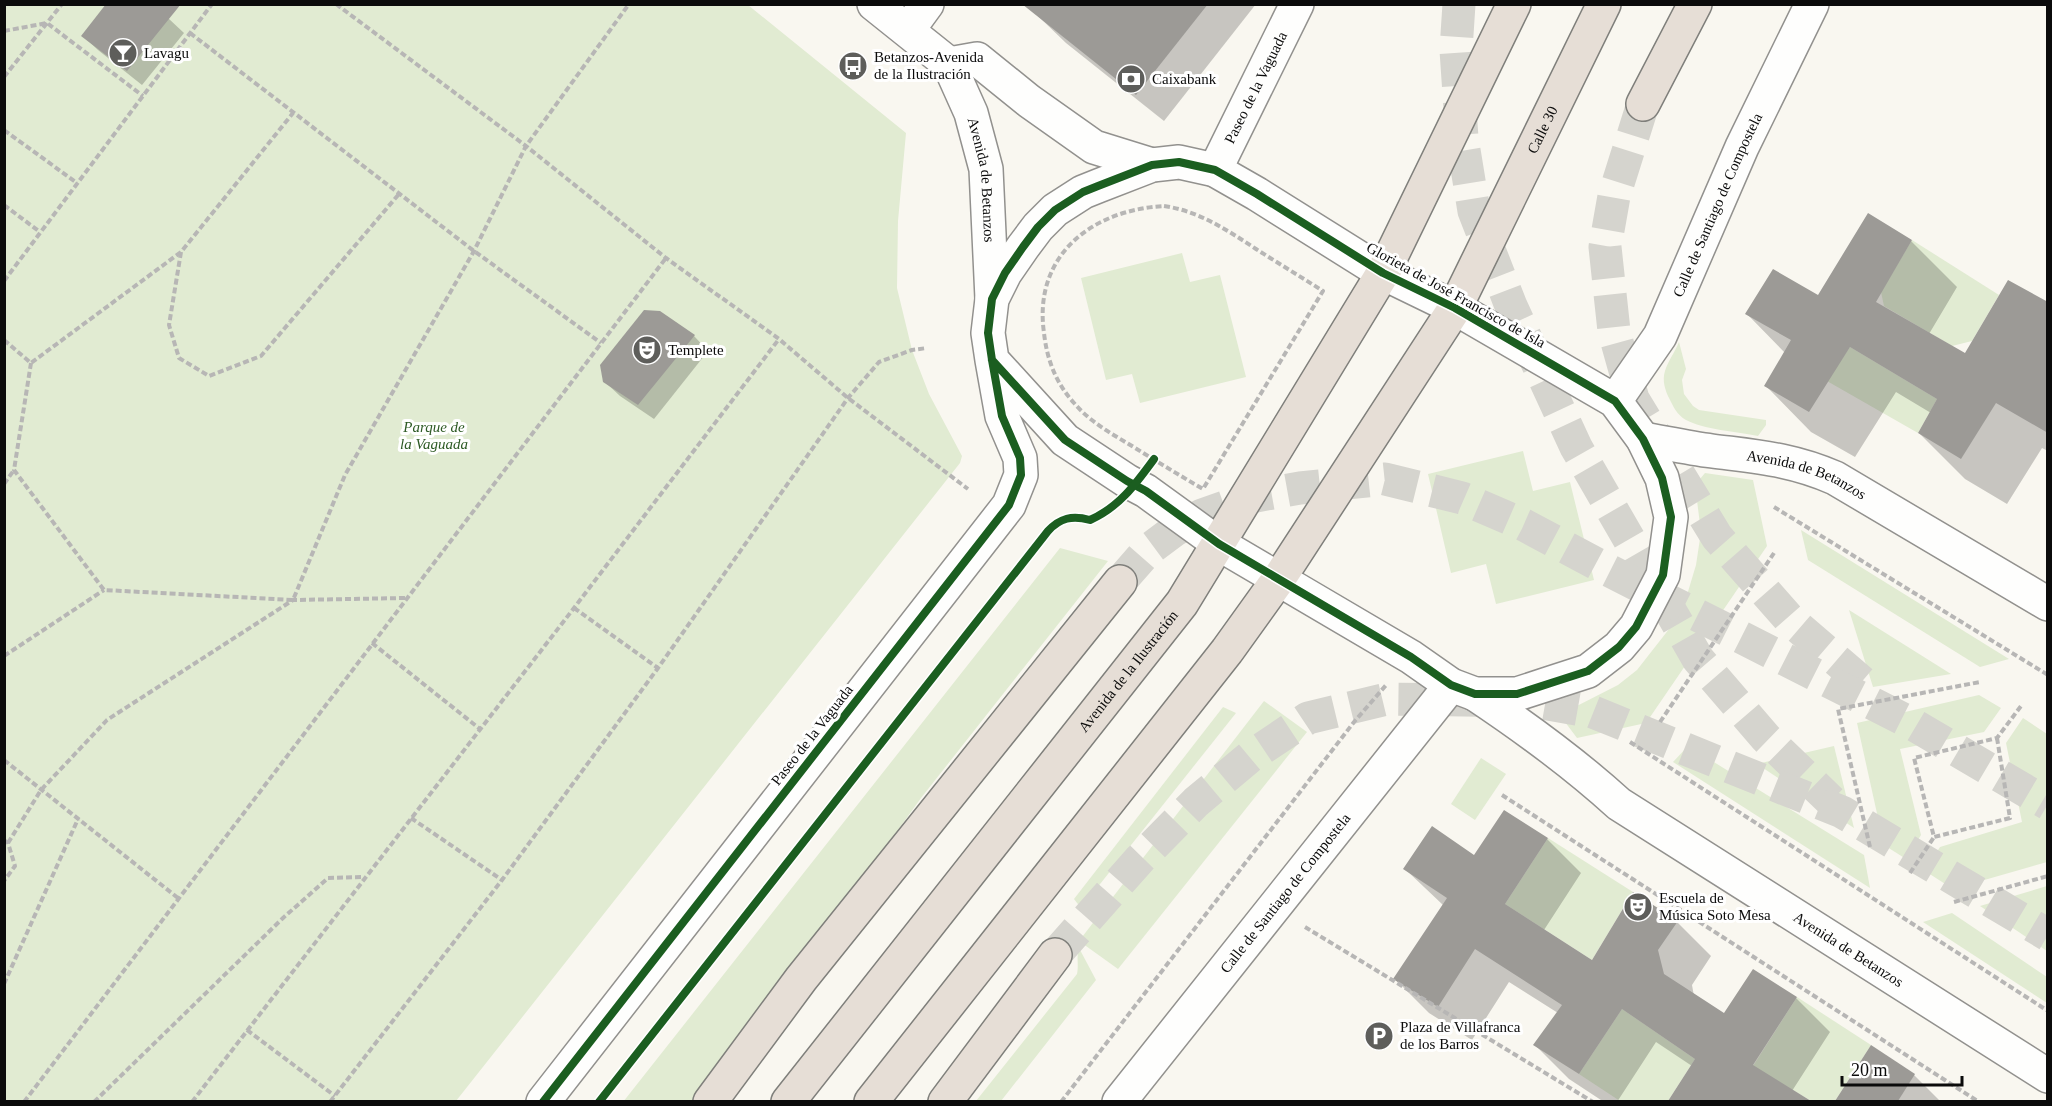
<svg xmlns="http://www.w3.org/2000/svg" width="2052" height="1106" font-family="Georgia,serif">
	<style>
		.green { fill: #e1ebd2 }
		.shadow { fill: #0003 }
		.building { fill: #9c9a96 }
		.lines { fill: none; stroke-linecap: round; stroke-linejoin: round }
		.highway-tunnel { stroke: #d5d4ce; stroke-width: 33; stroke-dasharray: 33 16; stroke-linecap: butt }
		.minor-casing { stroke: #92918e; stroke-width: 36 }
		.highway-casing { stroke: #7f7f7b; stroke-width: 36 }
		.path { stroke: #b7b6b5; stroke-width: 4; stroke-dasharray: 6 3; stroke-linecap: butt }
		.minor { stroke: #fefefd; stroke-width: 33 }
		.highway { stroke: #e6ded6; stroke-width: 33 }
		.cycleway-casing { stroke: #fff; stroke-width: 11 }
		.cycleway { stroke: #1b5e20; stroke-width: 8 }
		.labels { text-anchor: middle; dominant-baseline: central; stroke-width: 6; stroke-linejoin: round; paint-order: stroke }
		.poi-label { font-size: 15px; fill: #0b0b0b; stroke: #fff; text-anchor: start }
		.street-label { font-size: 15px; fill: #0b0b0b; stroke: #fff }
		.park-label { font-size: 15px; font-style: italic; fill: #2d5a24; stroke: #fff }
	</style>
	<rect width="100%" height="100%" fill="#f9f7f0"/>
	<!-- green -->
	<g class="green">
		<polygon points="5,5 748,5 906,133 898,221 897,288 912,350 929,394 962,456 960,463 456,1101 5,1102"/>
		<polygon points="1912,240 1999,295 1972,341 1952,346 1884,306 1881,292"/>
		<polygon points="1182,253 1190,282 1220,275 1246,377 1140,403 1132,374 1106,380 1081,278"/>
		<path d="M1679,342L1686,369L1682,380L1684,394L1693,406L1699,410L1766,420V425L1758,436C1738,432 1702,429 1686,420C1677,415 1673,406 1669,398C1665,390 1662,380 1665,371C1668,361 1675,352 1679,342Z"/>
		<polygon points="1850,347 1937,399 1918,433 1827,381"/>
		<polygon points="1523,451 1533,491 1570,482 1594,580 1496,604 1486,564 1451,573 1428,474"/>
		<polygon points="1705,473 1753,480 1767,546 1646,723 1577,738 1565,722 1567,711 1618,685 1637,670 1673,624 1687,595 1696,565 1701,532 1695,485"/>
		<polygon points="1801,530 2009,659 1980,667 1808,560"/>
		<polygon points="1060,548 1108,561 921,798 703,1101 623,1102"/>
		<polygon points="1849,610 1951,674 1873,687"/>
		<polygon points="1979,695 2001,708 1984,732 1900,749 1921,835 1906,859 1884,845 1857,723"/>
		<polygon points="1264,701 1307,732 1118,969 1079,941"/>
		<polygon points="1223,707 1236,713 1081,908 1074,899"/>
		<polygon points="2023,718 2047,734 2047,862 1953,889 1925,871 1940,847 2022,822 2006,743"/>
		<polygon points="1688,746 1864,855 1870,888 1673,762"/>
		<polygon points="1834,746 1854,828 1757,764"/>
		<polygon points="1481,758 1506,774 1475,820 1451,804"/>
		<polygon points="1548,838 1633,892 1592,960 1505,904"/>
		<polygon points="2047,886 2047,951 1980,906"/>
		<polygon points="1952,913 2047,977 2047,1003 1923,922"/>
		<path d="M1079,948L1096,980L1001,1101H976L1077,974C1079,964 1076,958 1079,948Z"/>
		<polygon points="1797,997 1871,1045 1835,1101 1811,1101 1753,1066"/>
		<polygon points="1622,1009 1695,1059 1668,1101 1620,1101 1579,1074"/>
	</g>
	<!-- shadow -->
	<g class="shadow">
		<polygon points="153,4 184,33 142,85 98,50 83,36"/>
		<polygon points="1047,4 1256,4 1164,121 1066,43 1038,16"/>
		<polygon points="1911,241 1957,287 1929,334 1965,355 2048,304 2048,451 2042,448 2007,504 1965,479 1919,433 1931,413 1896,392 1855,457 1811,432 1766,386 1785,353 1747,314 1819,297"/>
		<polygon points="694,336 708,351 654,419 620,396 604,381"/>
		<polygon points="1547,839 1581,873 1544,930 1593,962 1677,922 1711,956 1692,985 1694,996 1724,1015 1796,998 1830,1032 1792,1091 1810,1102 1670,1102 1692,1066 1656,1042 1617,1102 1604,1102 1569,1079 1535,1045 1558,1013 1509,982 1472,1040 1429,1013 1395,979 1443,905 1405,869 1475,857"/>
		<polygon points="1872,1047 1914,1075 1941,1102 1837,1102"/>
	</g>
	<!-- building -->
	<g class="building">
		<polygon points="106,4 181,4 127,71 81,36"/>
		<polygon points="1022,4 1208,4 1136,95"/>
		<polygon points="1868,213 1912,240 1876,302 1965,353 2008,280 2048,302 2048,433 1996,403 1961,459 1918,433 1937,399 1850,347 1809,412 1764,386 1791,340 1745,314 1773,269 1818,295"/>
		<polygon points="644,310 660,311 695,335 638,405 603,382 600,365"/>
		<polygon points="1504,810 1548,838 1505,904 1592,960 1633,892 1678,921 1658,950 1664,974 1681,985 1724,1013 1753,969 1797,997 1753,1065 1811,1101 1668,1101 1695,1059 1622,1009 1579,1074 1533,1045 1562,1005 1475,949 1438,1007 1393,979 1447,898 1403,869 1432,826 1474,855"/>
		<polygon points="1871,1045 1915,1074 1898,1101 1835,1101"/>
	</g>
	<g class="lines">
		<!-- highway-tunnel -->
		<g class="highway-tunnel">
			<polyline points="1459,4 1456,50 1462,138 1474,211 1511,306 1576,447 1698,659 1766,738 1831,801"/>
			<polyline points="1643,104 1614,196 1605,247 1614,331 1633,399 1717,537 1791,621 1869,688"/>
			<polyline points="1120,582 1148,550 1175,530 1202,515 1256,496 1300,488 1385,479 1462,498 1524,525 1608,570 1909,722 2048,804"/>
			<polyline points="1055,955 1140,859 1196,802 1251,756 1308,718 1387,699 1531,701 1593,712 1842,812 2048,935"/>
		</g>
		<!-- minor casing -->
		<g class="minor-casing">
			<g id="minor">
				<path id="s1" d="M874,4L949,64L971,113L986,169L992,299"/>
				<polyline points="908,30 927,4"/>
				<polyline points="949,64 977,59 1029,101 1094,147 1152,165"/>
				<path id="s2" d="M1215,170L1297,4"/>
				<path id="s3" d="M1615,401L1660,336L1742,147L1812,4"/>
				<path id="s4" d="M1643,439C1666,443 1689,448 1712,451C1758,457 1791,459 1835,478L2048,604"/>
				<path id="s5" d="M1475,694C1526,728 1574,763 1619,804L2048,1076"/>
				<polyline points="543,1102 1009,505 1021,475 1020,458 1002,416 992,360 988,333 992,299 1005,273 1023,247 1038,227 1055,210 1083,192 1098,186 1152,165 1179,162 1215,170 1257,194 1383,273 1455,308 1615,401 1643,439 1662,478 1671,517 1663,575 1636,627 1619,647 1588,671 1554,682 1517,694 1475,694 1451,685 1411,657 1219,544 1146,491 1127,481 1065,440 992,360"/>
				<path id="s6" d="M1119,1102L1451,685"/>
			</g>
		</g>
		<!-- highway casing -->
		<g class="highway-casing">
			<g id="highway">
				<polyline points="1643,104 1695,4"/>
				<polyline points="710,1102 801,979 1120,582"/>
				<path id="s7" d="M788,1102L1182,603L1383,273L1514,4"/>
				<path id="s8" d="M871,1102L1227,651L1278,580L1455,308L1604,4"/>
				<polyline points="945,1102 1055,955"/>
			</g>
		</g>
		<!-- path -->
		<g class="path">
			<polyline points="336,4 526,146 666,258 779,339 848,398 968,489"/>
			<polyline points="4,31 47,23 143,96"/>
			<polyline points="190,33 474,251 601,343"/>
			<polyline points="4,77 62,4"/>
			<polyline points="4,130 77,183"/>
			<polyline points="4,205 40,232"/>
			<path d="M1164,206C1199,211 1227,230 1256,249C1278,263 1301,277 1323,291L1203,489C1179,475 1156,461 1132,446C1112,434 1090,422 1074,403C1056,383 1047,360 1044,333C1033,256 1091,210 1164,206Z"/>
			<polyline points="181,252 169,325 179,358 209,376 261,356 399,194"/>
			<polyline points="4,281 212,4"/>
			<polyline points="4,340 31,363 181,252 293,113"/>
			<polyline points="31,363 14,470 104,590 293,600 345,475 474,251 526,146 629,4"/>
			<polyline points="4,484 14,470"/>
			<polyline points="1774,507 2048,675"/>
			<polyline points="574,608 658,668"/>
			<polyline points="372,643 480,729"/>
			<polyline points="4,656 104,590"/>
			<polyline points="1660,722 1774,553"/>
			<polyline points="1997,738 2010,818 1934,837 1914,758 1997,738 2021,706"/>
			<polyline points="1630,742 2048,1011"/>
			<polyline points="4,760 178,898"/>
			<polyline points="1502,795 1979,1102"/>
			<polyline points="411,818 502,880"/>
			<polyline points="4,840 8,843 15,866 4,881"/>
			<polyline points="8,843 41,790 107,720 293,600 406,598"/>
			<polyline points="1870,847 1838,709 1980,682"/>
			<polyline points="1910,873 1934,837"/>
			<polyline points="1954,902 2048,876"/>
			<polyline points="1305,927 1593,1102"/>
			<polyline points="4,984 78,819"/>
			<polyline points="247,1030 335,1096"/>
			<polyline points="24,1102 666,258"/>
			<polyline points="94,1102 283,918 328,878 364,877"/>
			<polyline points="192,1102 574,608 779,339"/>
			<polyline points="330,1102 502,880 658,668 848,398 879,362 912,350 927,348"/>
			<polyline points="1061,1102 1354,722 1387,684"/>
		</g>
		<!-- minor -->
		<use href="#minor" class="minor"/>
		<!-- highway -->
		<use href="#highway" class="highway"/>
		<!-- cycleway casing -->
		<g class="cycleway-casing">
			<g id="cycleway">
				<polyline points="543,1102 1009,505 1021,475 1020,458 1002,416 992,360 988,333 992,299 1005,273 1023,247 1038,227 1055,210 1083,192 1098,186 1152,165 1179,162 1215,170 1257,194 1383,273 1455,308 1615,401 1643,439 1662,478 1671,517 1663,575 1636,627 1619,647 1588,671 1554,682 1517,694 1475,694 1451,685 1411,657 1219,544 1146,491 1127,481 1065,440 992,360"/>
				<path d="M599,1102L1048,531C1060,518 1072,515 1090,520C1119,507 1135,485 1154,459"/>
			</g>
		</g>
		<!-- cycleway -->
		<use href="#cycleway" class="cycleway"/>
	</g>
	<!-- icons -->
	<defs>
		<g id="bar-disc" transform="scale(1.5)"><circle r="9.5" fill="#5e5e5b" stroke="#fff"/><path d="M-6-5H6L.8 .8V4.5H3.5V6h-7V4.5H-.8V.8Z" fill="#fff"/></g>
		<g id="bus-disc" transform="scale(1.5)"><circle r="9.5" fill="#5e5e5b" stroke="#fff"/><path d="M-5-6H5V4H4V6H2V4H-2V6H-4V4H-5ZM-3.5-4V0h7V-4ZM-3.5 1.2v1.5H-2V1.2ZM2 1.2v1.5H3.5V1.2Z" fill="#fff"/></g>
		<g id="bank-disc" transform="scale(1.5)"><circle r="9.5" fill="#5e5e5b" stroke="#fff"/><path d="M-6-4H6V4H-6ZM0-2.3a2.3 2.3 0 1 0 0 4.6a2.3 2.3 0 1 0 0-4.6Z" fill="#fff"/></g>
		<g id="theatre-disc" transform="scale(1.5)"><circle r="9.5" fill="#5e5e5b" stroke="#fff"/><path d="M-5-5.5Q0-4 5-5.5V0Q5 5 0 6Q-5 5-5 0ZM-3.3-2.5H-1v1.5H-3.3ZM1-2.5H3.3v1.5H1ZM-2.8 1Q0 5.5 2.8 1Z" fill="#fff"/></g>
		<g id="parking-disc" transform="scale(1.5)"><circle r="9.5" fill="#5e5e5b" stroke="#fff"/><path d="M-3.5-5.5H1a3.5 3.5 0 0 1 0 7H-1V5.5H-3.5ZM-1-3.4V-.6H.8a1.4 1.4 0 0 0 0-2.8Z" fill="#fff"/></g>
	</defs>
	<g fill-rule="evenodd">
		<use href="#bar-disc" x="123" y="53"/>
		<use href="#bus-disc" x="853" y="66"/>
		<use href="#bank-disc" x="1131" y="79"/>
		<use href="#theatre-disc" x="647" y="350"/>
		<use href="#theatre-disc" x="1638" y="907"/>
		<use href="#parking-disc" x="1379" y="1036"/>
	</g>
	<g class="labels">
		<!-- poi labels -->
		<g class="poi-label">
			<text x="144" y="53">Lavagu</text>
			<text x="874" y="57">Betanzos-Avenida<tspan x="874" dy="17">de la Ilustración</tspan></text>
			<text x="1152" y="79">Caixabank</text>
			<text x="668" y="350">Templete</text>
			<text x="1659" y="898">Escuela de<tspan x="1659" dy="17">Música Soto Mesa</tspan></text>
			<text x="1400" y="1027">Plaza de Villafranca<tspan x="1400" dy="17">de los Barros</tspan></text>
		</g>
		<!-- street labels -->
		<g class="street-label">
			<text stroke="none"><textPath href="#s2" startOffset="92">Paseo de la Vaguada</textPath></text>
			<text stroke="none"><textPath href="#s8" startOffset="1185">Calle 30</textPath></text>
			<text stroke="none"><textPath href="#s1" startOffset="218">Avenida de Betanzos</textPath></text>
			<text stroke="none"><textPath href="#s3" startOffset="222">Calle de Santiago de Compostela</textPath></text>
			<text transform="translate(1456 295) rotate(29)">Glorieta de José Francisco de Isla</text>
			<text stroke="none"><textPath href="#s4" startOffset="168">Avenida de Betanzos</textPath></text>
			<text stroke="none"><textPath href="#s7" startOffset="549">Avenida de la Ilustración</textPath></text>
			<text transform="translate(812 735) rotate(-52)">Paseo de la Vaguada</text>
			<text stroke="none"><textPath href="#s6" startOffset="267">Calle de Santiago de Compostela</textPath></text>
			<text stroke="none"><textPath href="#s5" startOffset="453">Avenida de Betanzos</textPath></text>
		</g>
		<!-- park labels -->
		<g class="park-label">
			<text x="434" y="427">Parque de<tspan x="434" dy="17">la Vaguada</tspan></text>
		</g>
	</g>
	<!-- border -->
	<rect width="2052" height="1106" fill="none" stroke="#0b0b0b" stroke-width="12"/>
	<!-- scale -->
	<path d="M1842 1076v9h120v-9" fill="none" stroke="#0b0b0b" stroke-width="3"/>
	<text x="1851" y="1076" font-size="18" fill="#0b0b0b" stroke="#ffffff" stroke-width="4.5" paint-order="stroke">20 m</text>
</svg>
